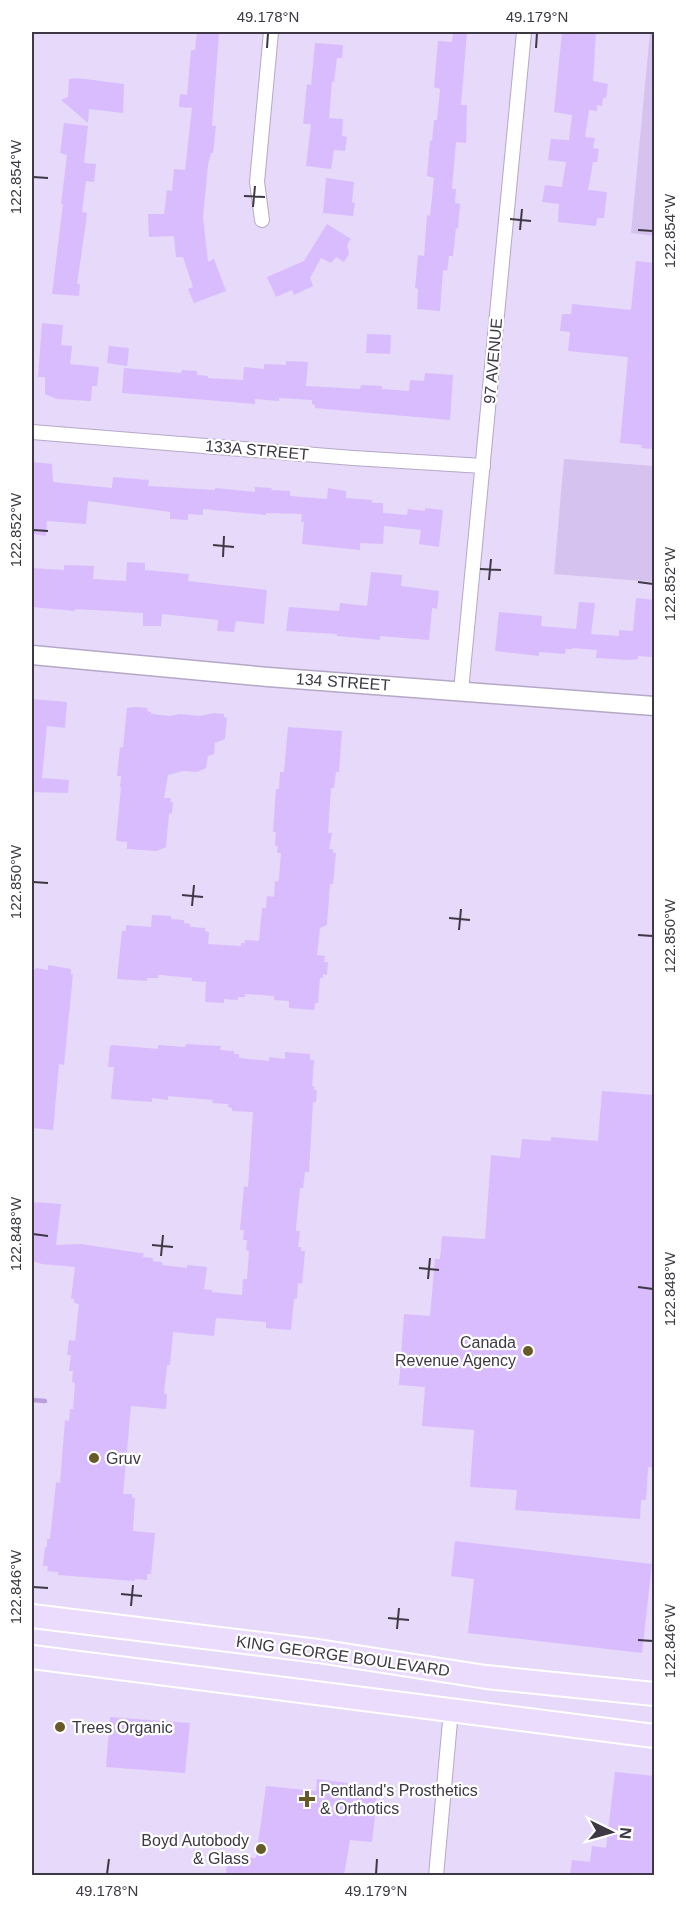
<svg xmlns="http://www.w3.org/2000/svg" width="686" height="1907" font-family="Arial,sans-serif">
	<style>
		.green { fill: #d6c2ef }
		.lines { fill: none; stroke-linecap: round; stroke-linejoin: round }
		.stream { stroke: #bb9ede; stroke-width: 4.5 }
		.building { fill: #d9bcfe }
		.minor-casing { stroke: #b5a8c7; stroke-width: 16 }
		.tertiary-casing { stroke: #b5a8c7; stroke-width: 21 }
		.primary-casing { stroke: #fff; stroke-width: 26 }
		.minor { stroke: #fff; stroke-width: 14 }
		.tertiary { stroke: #fff; stroke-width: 18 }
		.primary { stroke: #ebdcfd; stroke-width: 22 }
		.ticks { fill: none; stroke: #3d3844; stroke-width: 2 }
		.poi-dot { fill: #675a27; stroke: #fff; stroke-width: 2 }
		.labels { text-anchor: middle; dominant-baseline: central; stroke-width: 4.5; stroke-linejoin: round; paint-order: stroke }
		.street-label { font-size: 16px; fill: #3d3844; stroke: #fff }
		.poi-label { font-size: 16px; fill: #3d3844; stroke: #fff; text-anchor: start }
		.neatline { fill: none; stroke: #3d3844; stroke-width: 2 }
		.ticks-label { font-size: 15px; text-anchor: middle; fill: #3d3844 }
	</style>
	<rect width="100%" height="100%" fill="#e7d9f9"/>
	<!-- green -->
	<g class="green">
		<polygon points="650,32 654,32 654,236 631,233"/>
		<polygon points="564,459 654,466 654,582 554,574"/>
	</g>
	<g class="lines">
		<!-- stream -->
		<polyline class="stream" points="32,1400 45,1401"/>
	</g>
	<!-- building -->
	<g class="building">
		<polygon points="197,32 219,33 212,126 216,126 213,153 211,153 208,165 203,217 208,262 214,259 226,291 194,303 188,289 193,287 183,257 176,257 174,236 149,237 148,214 164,214 167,190 172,191 174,169 185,170 192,108 179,107 180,94 187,95 191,50 195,50"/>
		<polygon points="453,32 467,32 461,105 467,105 466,143 456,142 452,189 456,189 455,203 460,204 458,229 456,228 453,256 449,256 447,271 443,270 440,311 417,309 418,289 415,288 418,255 424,256 427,215 430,216 434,178 427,176 430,140 432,141 434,120 437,120 440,89 434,87 438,41 452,42"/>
		<polygon points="562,32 596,32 593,81 608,84 606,98 603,98 602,106 597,105 597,111 589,110 585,137 595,138 593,148 599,149 597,162 593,162 588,190 607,192 604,218 597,218 596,226 558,222 559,204 542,202 545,185 562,187 566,162 548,160 551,139 569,140 572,115 554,112"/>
		<polygon points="315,43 343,45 342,58 337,58 334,82 332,81 329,118 343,119 342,136 347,137 345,151 334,150 331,169 306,166 311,124 303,124 307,84 311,85"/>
		<polygon points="77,78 124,84 123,113 89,109 88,123 61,100 68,97 69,79"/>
		<polygon points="64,123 88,126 84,163 96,164 94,182 86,181 82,212 87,213 86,222 77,284 80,284 79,296 52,294 63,204 61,204 67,155 60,153"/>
		<polygon points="326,178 354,182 352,202 355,203 353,216 323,213"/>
		<polygon points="327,224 351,239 347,245 349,254 344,262 336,257 331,263 321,258 310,278 313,286 294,295 292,290 276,297 267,277 304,261"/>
		<polygon points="636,261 654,263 654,449 641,448 642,445 620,443 628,357 568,351 570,332 560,331 562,314 571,314 572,304 631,310"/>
		<polygon points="42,323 63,325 61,345 72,346 70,364 99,367 97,386 92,386 91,401 57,399 45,394 45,377 38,377"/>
		<polygon points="367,334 391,335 390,354 366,353"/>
		<polygon points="109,346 129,348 127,366 107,363"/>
		<polygon points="286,361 308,362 306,386 360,389 361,385 382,386 382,389 409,391 410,380 424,381 425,373 453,375 450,420 315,408 315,405 312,404 312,400 279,398 279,401 255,399 255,404 122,393 124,368 170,372 181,373 182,370 197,371 197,375 208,376 208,378 243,380 244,367 264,369 264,364 286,365"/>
		<polygon points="32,462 52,464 53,482 112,488 113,477 149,480 148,486 215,490 215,488 255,492 255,487 272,488 271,490 290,491 290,496 327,499 328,488 346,491 346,498 372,500 372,503 383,503 383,513 407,515 408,509 425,511 425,508 443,510 439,547 419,544 421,530 384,526 383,544 360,543 360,550 302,544 304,522 301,522 302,514 266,513 266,515 203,509 203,515 188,514 188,520 170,519 170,512 88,501 86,524 47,521 46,536 32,534"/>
		<polygon points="127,562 145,563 145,570 189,574 188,581 267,590 264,624 236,621 234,632 217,631 218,620 162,614 161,626 143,626 143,613 75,609 75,611 32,607 32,568 64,570 64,565 94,566 93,579 126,581"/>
		<polygon points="371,572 402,575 401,586 439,591 437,609 432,608 429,640 380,636 380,640 337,636 337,634 286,631 289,607 339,611 340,603 367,606"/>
		<polygon points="636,598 654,600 654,657 638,656 638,659 629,660 596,658 597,650 572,648 572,649 566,649 565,654 539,652 539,656 495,651 499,612 542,616 541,626 576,629 579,602 595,603 591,634 619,636 619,630 633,631"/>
		<polygon points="32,699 67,702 65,728 47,726 42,778 69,780 68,793 32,792"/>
		<polygon points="135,707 148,708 147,711 151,712 151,714 170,716 180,714 200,716 214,713 224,714 224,717 227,718 225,739 215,743 214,754 208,756 206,768 197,772 183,771 168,775 164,798 171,798 170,802 173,802 172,813 169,814 166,847 157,851 127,849 127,842 117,841 116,839 121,787 120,787 121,776 117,776 120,747 123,748 127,708"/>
		<polygon points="288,727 342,731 339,772 336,772 334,788 331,788 328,833 332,833 329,849 333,849 333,853 336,853 333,884 330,884 327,925 320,928 317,955 325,956 324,962 328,962 327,975 323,974 323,978 320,978 318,1003 315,1003 314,1010 289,1008 289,1001 274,1000 274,996 245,994 245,997 238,997 238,1000 224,999 224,1003 205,1002 206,982 192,981 192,978 161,975 158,975 158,978 147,978 147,981 117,979 122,931 126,931 126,925 151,927 152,915 171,916 171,919 184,920 184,923 190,924 190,927 205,928 205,931 209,932 208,944 241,946 241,943 245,943 245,940 259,941 262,908 266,908 267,896 274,897 275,881 278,882 279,878 281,853 277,853 278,846 275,846 276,832 273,832 276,789 279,789 280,772 284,772"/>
		<polygon points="48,965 71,969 71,974 73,974 64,1065 59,1064 53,1130 32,1128 32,972 36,968 48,970"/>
		<polygon points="186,1044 221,1046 220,1050 234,1051 234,1054 239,1054 239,1058 269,1061 269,1057 285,1059 285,1052 310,1054 310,1060 314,1060 312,1086 314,1086 314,1090 317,1090 316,1102 313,1102 309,1172 305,1172 303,1188 300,1188 296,1228 296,1231 300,1231 298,1247 301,1247 301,1251 305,1251 302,1284 298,1283 297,1299 294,1299 291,1330 266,1328 266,1322 216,1318 214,1336 173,1332 170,1365 167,1365 164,1394 167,1394 166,1409 131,1406 123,1494 132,1494 132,1498 135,1498 133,1531 155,1533 151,1574 147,1574 147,1580 135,1579 135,1581 58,1575 58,1572 47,1571 48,1566 43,1566 45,1547 47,1547 47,1539 50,1539 56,1482 60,1483 65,1420 69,1421 70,1409 73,1409 75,1383 72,1382 73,1371 69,1371 71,1355 67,1355 69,1340 75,1341 79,1304 74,1303 74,1299 71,1299 75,1267 42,1264 32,1261 32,1202 61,1204 56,1245 81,1244 140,1253 144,1253 143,1257 153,1258 153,1261 162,1262 162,1265 187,1268 187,1265 207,1267 204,1289 212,1290 212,1292 242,1295 243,1279 247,1279 249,1251 246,1250 247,1240 243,1240 244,1230 240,1230 244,1186 248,1187 253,1112 232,1111 232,1108 228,1107 228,1104 212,1103 213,1100 168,1096 168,1100 152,1098 152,1102 111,1099 114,1067 108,1067 110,1046 113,1045 158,1049 158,1045 185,1047"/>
		<polygon points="602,1091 654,1095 654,1468 648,1467 646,1500 641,1500 640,1519 515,1510 517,1490 470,1487 474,1430 422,1426 425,1387 399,1385 404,1314 430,1316 435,1259 440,1259 442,1236 485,1239 491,1155 520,1158 522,1139 551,1141 551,1137 598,1141"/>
		<polygon points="455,1541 652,1564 642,1653 468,1633 474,1579 451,1576"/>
		<polygon points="110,1717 190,1723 185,1773 106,1767"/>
		<polygon points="615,1772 654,1776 654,1875 570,1875 572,1860 590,1862 592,1846 606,1848"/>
		<polygon points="317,1779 378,1787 372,1842 350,1840 344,1875 253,1875 226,1873 228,1855 256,1858 266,1786 316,1791"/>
	</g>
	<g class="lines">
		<!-- minor casing -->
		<g class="minor-casing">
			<g id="minor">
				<polyline points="262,220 257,182 271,32"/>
				<polyline points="32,432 353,458 483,466"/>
				<polyline points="461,691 524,32"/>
				<polyline points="436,1876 451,1710"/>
			</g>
		</g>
		<!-- tertiary casing -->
		<g class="tertiary-casing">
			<polyline id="tertiary" points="32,655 268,677 654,706"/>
		</g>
		<!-- primary casing -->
		<g class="primary-casing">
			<g id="primary">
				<polyline points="32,1616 318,1651 486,1677 654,1694"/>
				<polyline points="32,1657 654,1736"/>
			</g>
		</g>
		<!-- minor -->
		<use href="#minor" class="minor"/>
		<!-- tertiary -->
		<use href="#tertiary" class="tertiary"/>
		<!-- primary -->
		<use href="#primary" class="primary"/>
	</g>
	<!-- ticks -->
	<path class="ticks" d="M267,48L268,33M536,48L537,33M33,177L48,178M244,196L265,197M253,207L255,186M510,219L531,221M520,230L522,209M638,230L653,231M33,530L48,531M213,545L234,547M223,557L224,536M480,569L501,570M489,580L491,559M638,582L653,584M33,882L48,883M182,895L203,897M192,906L194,885M449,918L470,920M459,930L461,909M638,935L653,936M33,1234L48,1236M152,1245L173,1247M161,1256L163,1235M419,1268L439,1270M428,1279L430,1258M638,1287L653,1289M33,1587L48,1588M121,1594L142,1596M131,1606L133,1585M388,1618L409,1620M397,1629L399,1608M638,1640L653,1641M107,1874L109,1859M376,1874L377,1859"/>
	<!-- markers -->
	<g class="poi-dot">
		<circle cx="528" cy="1351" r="6"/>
		<circle cx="94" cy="1458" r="6"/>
		<circle cx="60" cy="1727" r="6"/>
		<path d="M304 1790h6v6h6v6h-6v6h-6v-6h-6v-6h6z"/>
		<circle cx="261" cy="1849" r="6"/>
	</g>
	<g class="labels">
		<!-- street labels -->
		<g class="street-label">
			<text transform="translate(493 361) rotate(-85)">97 AVENUE</text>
			<text transform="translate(257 450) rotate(5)">133A STREET</text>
			<text transform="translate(343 682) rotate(4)">134 STREET</text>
			<text transform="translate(343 1656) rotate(8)">KING GEORGE BOULEVARD</text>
		</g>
		<!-- poi labels -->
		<g class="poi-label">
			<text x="516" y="1342" text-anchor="end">Canada<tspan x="516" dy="18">Revenue Agency</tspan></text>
			<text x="106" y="1458">Gruv</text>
			<text x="72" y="1727">Trees Organic</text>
			<text x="320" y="1790">Pentland's Prosthetics<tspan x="320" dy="18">&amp; Orthotics</tspan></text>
			<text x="249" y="1840" text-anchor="end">Boyd Autobody<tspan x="249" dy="18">&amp; Glass</tspan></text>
		</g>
	</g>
	<!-- border -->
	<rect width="686" height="1907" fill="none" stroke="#ffffff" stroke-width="66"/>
	<!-- north arrow -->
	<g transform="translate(611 1832) rotate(95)" stroke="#ffffff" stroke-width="4.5" paint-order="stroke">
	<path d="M0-4.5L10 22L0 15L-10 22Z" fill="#3d3844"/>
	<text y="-9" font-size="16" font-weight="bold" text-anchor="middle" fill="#3d3844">N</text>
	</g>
	<rect x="33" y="33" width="620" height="1841" class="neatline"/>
	<g class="ticks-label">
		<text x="268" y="22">49.178°N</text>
		<text x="537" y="22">49.179°N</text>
		<text transform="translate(16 177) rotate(-90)" y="5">122.854°W</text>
		<text transform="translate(670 231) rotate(-90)" y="5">122.854°W</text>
		<text transform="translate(16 530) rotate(-90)" y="5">122.852°W</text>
		<text transform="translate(670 584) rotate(-90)" y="5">122.852°W</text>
		<text transform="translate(16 882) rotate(-90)" y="5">122.850°W</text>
		<text transform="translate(670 936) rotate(-90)" y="5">122.850°W</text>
		<text transform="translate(16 1234) rotate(-90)" y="5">122.848°W</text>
		<text transform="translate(670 1289) rotate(-90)" y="5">122.848°W</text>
		<text transform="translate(16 1587) rotate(-90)" y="5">122.846°W</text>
		<text transform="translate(670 1641) rotate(-90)" y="5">122.846°W</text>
		<text x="107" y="1896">49.178°N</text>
		<text x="376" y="1896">49.179°N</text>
	</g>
</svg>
